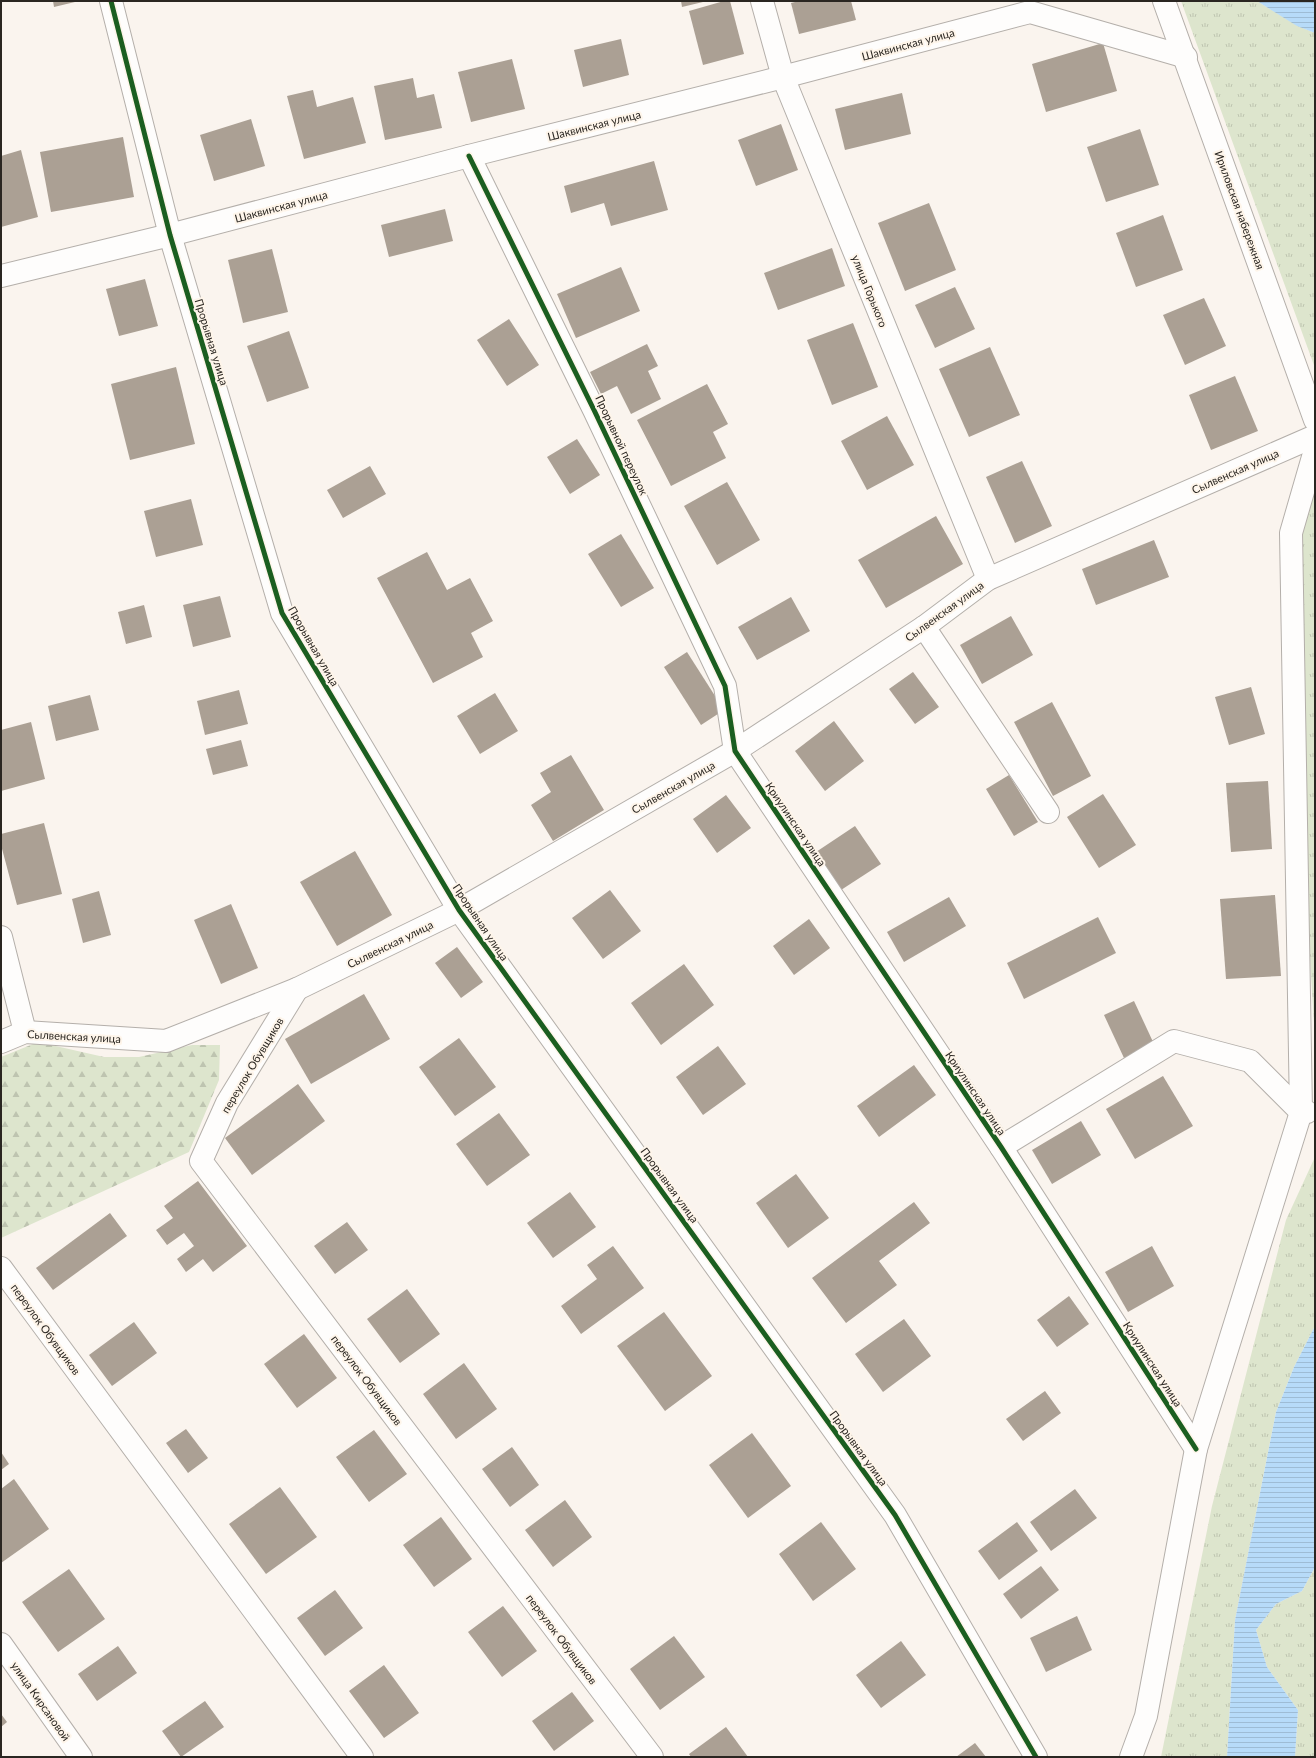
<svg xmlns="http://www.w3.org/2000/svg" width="1316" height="1758" font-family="Lato,sans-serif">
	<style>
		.grass { fill: url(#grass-tufts) }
		.forest { fill: url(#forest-firs) }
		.water { fill: url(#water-rules) }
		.building { fill: #aba094 }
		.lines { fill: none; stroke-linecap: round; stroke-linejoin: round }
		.minor-casing { stroke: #b4afaa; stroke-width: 24 }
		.minor { stroke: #fefdfc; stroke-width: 22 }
		.cycleway-casing { stroke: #fef5ea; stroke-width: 8 }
		.cycleway { stroke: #1b5e20; stroke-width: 5 }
		.labels { text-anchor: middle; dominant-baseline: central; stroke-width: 4; stroke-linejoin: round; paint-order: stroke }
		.street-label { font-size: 11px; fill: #2a2621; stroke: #fef5ea }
	</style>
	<defs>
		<pattern id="grass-tufts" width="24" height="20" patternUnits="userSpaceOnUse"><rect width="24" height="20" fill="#dde5cd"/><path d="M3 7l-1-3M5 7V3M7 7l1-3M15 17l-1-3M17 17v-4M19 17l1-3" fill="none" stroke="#bec4b0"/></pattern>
		<pattern id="forest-firs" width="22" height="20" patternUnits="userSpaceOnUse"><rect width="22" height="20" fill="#dde5cd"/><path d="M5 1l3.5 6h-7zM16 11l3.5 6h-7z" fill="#bec4b0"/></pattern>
		<pattern id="water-rules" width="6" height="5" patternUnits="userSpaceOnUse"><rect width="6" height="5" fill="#b7dbf9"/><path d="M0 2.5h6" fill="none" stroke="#9ebcd5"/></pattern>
	</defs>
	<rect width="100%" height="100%" fill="#faf4ee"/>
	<!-- grass -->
	<g class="grass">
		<polygon points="1181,1 1257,1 1298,26 1315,33 1315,368"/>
		<polygon points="1315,482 1315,1039 1306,896 1302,531"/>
		<polygon points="1315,1157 1315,1326 1294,1367 1276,1412 1235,1620 1227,1757 1161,1757 1212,1506 1286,1220"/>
		<polygon points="1315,1567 1315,1757 1295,1757 1298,1710 1267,1667 1256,1630 1276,1604 1302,1591"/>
	</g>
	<!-- forest -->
	<polygon class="forest" points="38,1042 104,1057 139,1057 192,1045 220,1045 219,1080 189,1152 1,1238 1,1057"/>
	<!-- water -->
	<g class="water">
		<polygon points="1257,1 1315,1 1315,33 1297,26"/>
		<polygon points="1315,1326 1315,1567 1302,1591 1276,1604 1256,1630 1267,1667 1298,1710 1295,1757 1227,1757 1235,1620 1276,1412 1294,1367"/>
	</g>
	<!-- building -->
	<g class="building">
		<polygon points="53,1 75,1 75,2 54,7"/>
		<polygon points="681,1 702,1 703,2 682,7"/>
		<polygon points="724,1 730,1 744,54 703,65 689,11"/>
		<polygon points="799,1 851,1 856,20 799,34 791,3"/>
		<polygon points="621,39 629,75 583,87 574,50"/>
		<polygon points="1103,43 1117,91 1046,112 1032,64"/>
		<polygon points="512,59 525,109 471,122 458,72"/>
		<polygon points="413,78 417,98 434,94 442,128 385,140 374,86"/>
		<polygon points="313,90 317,107 353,97 366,143 304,159 287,96"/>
		<polygon points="902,93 911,134 845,150 835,109"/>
		<polygon points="251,119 265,166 214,181 200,135"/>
		<polygon points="781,124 798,170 756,186 738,140"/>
		<polygon points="1140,129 1159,185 1106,202 1087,147"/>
		<polygon points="123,137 134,197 51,212 40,152"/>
		<polygon points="21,150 38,217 1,227 1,156"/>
		<polygon points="654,161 668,210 611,226 604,203 571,213 564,186"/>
		<polygon points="929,203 956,270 905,291 878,223"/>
		<polygon points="445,209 453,241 389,257 381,225"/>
		<polygon points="1163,215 1183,270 1136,287 1116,233"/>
		<polygon points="832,248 845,286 778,310 764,273"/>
		<polygon points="272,249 288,312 243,323 228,260"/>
		<polygon points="621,267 640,311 576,338 557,294"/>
		<polygon points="145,279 158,326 119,336 106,289"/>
		<polygon points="955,287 975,329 935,348 915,305"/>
		<polygon points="1204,298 1226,346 1185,365 1163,315"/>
		<polygon points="509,319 539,365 507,386 477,340"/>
		<polygon points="853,323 878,387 832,405 807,340"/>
		<polygon points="289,331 309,388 267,402 247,346"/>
		<polygon points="647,344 658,366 648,371 661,399 631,414 617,386 601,394 590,372"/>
		<polygon points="990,347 1020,415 969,437 939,369"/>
		<polygon points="176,367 195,444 130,460 111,384"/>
		<polygon points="1235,376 1258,431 1211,450 1189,395"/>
		<polygon points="707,384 728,424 713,432 726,458 671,486 637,420"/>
		<polygon points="887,416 914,465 867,490 841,441"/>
		<polygon points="577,439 600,475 570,494 547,457"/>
		<polygon points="1022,461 1052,526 1015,543 986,477"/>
		<polygon points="370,466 386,494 343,518 327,490"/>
		<polygon points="727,482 760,540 717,565 684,506"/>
		<polygon points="191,499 203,545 156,557 144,511"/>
		<polygon points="936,516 963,564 886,608 858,560"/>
		<polygon points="621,534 654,588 621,607 588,554"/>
		<polygon points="1154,540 1169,577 1096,605 1082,569"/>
		<polygon points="427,552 447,590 470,578 493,621 471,633 483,657 433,683 377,578"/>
		<polygon points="220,596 231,637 193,647 183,605"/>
		<polygon points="791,597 810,631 757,660 738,627"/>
		<polygon points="144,605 152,637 126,644 118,612"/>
		<polygon points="1011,616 1033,655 982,684 960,645"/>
		<polygon points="687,652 724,710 701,725 664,667"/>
		<polygon points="913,672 939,707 915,724 889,689"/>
		<polygon points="1251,687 1265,734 1229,745 1215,697"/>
		<polygon points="239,690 248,724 205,735 197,701"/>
		<polygon points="495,693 518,731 480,754 457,716"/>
		<polygon points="90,695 99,730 56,741 48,706"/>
		<polygon points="1052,702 1091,776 1053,796 1014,722"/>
		<polygon points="834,721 864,761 825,791 795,751"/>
		<polygon points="31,722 45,779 1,791 1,730"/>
		<polygon points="241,740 248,766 213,775 206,749"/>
		<polygon points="571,755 604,810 553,841 531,805 551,792 540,773"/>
		<polygon points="1009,775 1038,822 1014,836 986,789"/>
		<polygon points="1268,781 1272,849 1231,852 1226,783"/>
		<polygon points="1103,794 1136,845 1099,868 1067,817"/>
		<polygon points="726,795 751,828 717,853 693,819"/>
		<polygon points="44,823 62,894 17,905 1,845 1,834"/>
		<polygon points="855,826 881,864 841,890 816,852"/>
		<polygon points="355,851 392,915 337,946 300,882"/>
		<polygon points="610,890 641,931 603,959 572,918"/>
		<polygon points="99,891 111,935 83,943 72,899"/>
		<polygon points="1275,895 1281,976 1226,979 1220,899"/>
		<polygon points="949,897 966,926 904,962 887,932"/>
		<polygon points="231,904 258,968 221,984 194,920"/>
		<polygon points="1098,917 1116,953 1024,999 1007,963"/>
		<polygon points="809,919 830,948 794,975 773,946"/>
		<polygon points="457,947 483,982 461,998 435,963"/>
		<polygon points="684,964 714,1005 661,1045 631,1003"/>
		<polygon points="364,994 390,1039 311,1084 285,1039"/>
		<polygon points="1134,1001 1154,1044 1124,1058 1104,1015"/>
		<polygon points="459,1038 496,1087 455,1116 419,1067"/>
		<polygon points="718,1046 746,1084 703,1115 676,1077"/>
		<polygon points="914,1065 936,1095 879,1137 857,1106"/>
		<polygon points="1163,1076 1193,1126 1135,1159 1106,1109"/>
		<polygon points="298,1084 325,1121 252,1175 225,1138"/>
		<polygon points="499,1113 530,1155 487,1186 456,1144"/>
		<polygon points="1081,1121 1101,1155 1052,1184 1032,1150"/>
		<polygon points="796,1174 829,1218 788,1248 756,1203"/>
		<polygon points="198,1181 247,1246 213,1272 203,1259 186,1272 177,1259 194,1246 184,1233 167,1245 156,1230 173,1218 164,1206"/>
		<polygon points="570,1192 596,1227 553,1258 527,1223"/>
		<polygon points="914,1202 930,1223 879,1261 897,1285 846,1323 812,1278"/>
		<polygon points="110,1213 127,1236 53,1290 36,1268"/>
		<polygon points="347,1222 368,1250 335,1274 314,1246"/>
		<polygon points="613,1246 644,1288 581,1334 561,1306 597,1279 587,1265"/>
		<polygon points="1152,1246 1174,1286 1128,1312 1105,1272"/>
		<polygon points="407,1289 440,1334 400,1363 367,1319"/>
		<polygon points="1069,1296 1089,1324 1057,1347 1037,1320"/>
		<polygon points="664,1312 712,1376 665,1411 617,1346"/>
		<polygon points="904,1319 931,1356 883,1392 855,1354"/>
		<polygon points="134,1322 157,1353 112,1386 89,1355"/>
		<polygon points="304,1334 337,1378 297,1408 264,1364"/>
		<polygon points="464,1363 497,1409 456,1439 423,1394"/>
		<polygon points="1045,1391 1061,1413 1023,1441 1006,1419"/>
		<polygon points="186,1429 208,1458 188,1473 166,1443"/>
		<polygon points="374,1430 407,1474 369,1502 336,1457"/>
		<polygon points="752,1433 791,1486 748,1518 709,1465"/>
		<polygon points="512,1447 539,1485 510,1507 482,1469"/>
		<polygon points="1,1452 9,1464 1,1470"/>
		<polygon points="14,1479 49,1529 1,1563 1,1489"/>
		<polygon points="280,1487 317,1537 266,1574 229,1524"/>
		<polygon points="1075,1489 1097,1518 1051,1551 1030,1522"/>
		<polygon points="565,1500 592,1537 553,1567 525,1530"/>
		<polygon points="441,1517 472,1559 434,1587 403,1545"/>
		<polygon points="821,1522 856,1569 813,1601 779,1554"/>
		<polygon points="1017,1522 1038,1551 999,1580 978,1551"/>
		<polygon points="1041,1566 1059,1590 1021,1619 1003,1594"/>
		<polygon points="69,1569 105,1619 58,1652 22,1602"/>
		<polygon points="335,1590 363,1628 325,1656 297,1618"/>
		<polygon points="503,1606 537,1651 502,1677 468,1632"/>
		<polygon points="1077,1616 1092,1650 1046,1672 1030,1638"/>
		<polygon points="674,1636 705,1677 660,1710 630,1669"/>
		<polygon points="901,1641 926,1675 881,1708 856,1675"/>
		<polygon points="118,1646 137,1673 97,1701 78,1674"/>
		<polygon points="384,1665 419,1713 384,1738 349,1691"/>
		<polygon points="572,1692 594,1721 554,1751 532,1721"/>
		<polygon points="205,1701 224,1727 181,1757 162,1731"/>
		<polygon points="1,1714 7,1722 1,1727"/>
		<polygon points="726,1727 748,1757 691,1757 689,1754"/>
		<polygon points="975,1743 986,1757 956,1757"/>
	</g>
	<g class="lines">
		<!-- minor casing -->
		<g class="minor-casing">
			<g id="minor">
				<polyline points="111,1 170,235 282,613 459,910 895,1515 1036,1757"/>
				<polyline points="762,1 783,77 988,579"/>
				<polyline points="1164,1 1315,420"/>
				<polyline points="469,156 594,410 725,686 735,751 1001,1147 1196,1449"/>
				<polyline points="1,276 170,235 469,156 783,77 1030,12 1186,57"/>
				<polyline points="924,627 1048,812"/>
				<polyline points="1,937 25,1032"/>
				<polyline points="297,989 227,1103 201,1161 652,1757"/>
				<polyline points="1,1042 25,1032 166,1041 297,989 459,910 735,751 924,627 988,579 1315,436"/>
				<polyline points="1001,1147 1174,1041 1250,1061 1301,1112 1307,1112"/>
				<polyline points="1,1268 362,1757"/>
				<polyline points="1,1644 81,1757"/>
				<polyline points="1131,1757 1146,1716 1196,1449 1301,1112 1291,533 1315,450"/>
			</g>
		</g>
		<!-- minor -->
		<use href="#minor" class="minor"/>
		<!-- cycleway casing -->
		<g class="cycleway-casing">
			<g id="cycleway">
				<polyline points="111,1 170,235 282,613 459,910 895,1515 1036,1757"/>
				<polyline points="469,156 594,410 725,686 735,751 1001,1147 1196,1449"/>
			</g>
		</g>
		<!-- cycleway -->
		<use href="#cycleway" class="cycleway"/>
	</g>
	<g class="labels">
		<!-- street labels -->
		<g class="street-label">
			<text transform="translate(908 44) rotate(-15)">Шаквинская улица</text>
			<text transform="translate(594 125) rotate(-14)">Шаквинская улица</text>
			<text transform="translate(281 206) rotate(-15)">Шаквинская улица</text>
			<text transform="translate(1240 210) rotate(70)">Ириловская набережная</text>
			<text transform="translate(870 291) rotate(68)">улица Горького</text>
			<text transform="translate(212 342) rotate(73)">Прорывная улица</text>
			<text transform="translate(622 445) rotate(65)">Прорывной переулок</text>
			<text transform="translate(1235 471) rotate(-24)">Сылвенская улица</text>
			<text transform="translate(944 611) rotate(-36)">Сылвенская улица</text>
			<text transform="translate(314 646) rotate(60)">Прорывная улица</text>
			<text transform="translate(673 787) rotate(-30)">Сылвенская улица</text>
			<text transform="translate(796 824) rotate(56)">Криулинская улица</text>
			<text transform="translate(481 922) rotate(56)">Прорывная улица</text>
			<text transform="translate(390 944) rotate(-26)">Сылвенская улица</text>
			<text transform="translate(74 1036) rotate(3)">Сылвенская улица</text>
			<text transform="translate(252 1065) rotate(-59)">переулок Обувщиков</text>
			<text transform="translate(976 1093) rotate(56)">Криулинская улица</text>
			<text transform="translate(670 1185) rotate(54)">Прорывная улица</text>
			<text transform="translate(46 1329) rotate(54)">переулок Обувщиков</text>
			<text transform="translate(1153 1364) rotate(57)">Криулинская улица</text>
			<text transform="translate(367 1380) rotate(53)">переулок Обувщиков</text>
			<text transform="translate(859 1448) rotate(54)">Прорывная улица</text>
			<text transform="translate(562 1639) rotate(53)">переулок Обувщиков</text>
			<text transform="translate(41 1701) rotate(55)">улица Кирсановой</text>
		</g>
	</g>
	<!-- border -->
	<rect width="1316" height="1758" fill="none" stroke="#2a2621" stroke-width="4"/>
</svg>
